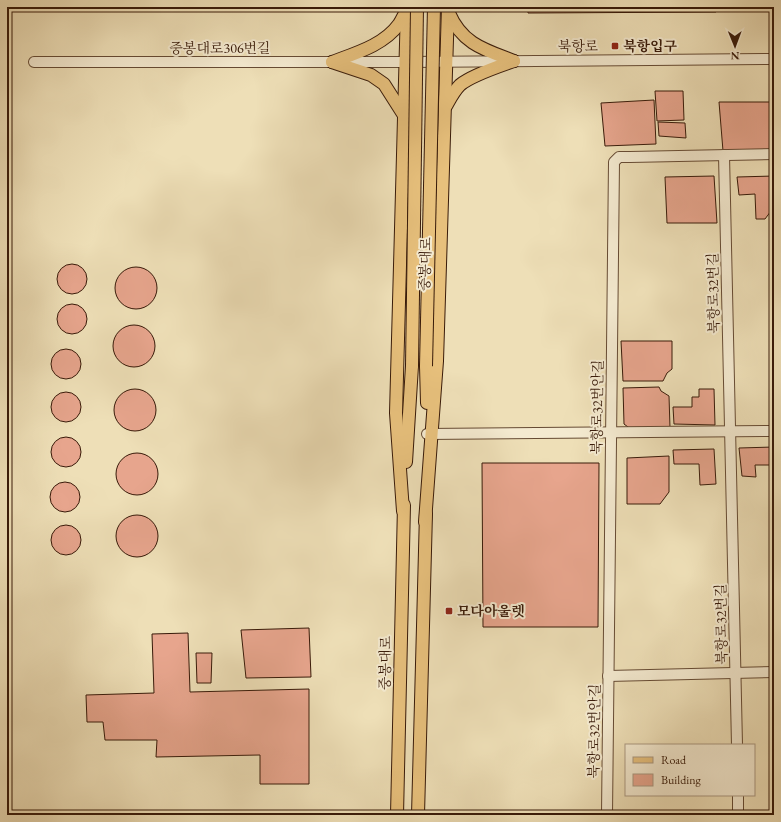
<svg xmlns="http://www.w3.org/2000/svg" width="781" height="822" font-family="'EB Garamond','Noto Serif KR',serif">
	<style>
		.building { fill: #e7a58d; stroke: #381a09 }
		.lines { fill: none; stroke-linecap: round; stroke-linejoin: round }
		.minor-casing { stroke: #664b34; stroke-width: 12 }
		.major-casing { stroke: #381a09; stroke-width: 14 }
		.minor { stroke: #f4ead0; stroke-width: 10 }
		.major { stroke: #e7c07c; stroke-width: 12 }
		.major-bridge-casing { stroke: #381a09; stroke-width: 14; stroke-linecap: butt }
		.major-bridge { stroke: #e7c07c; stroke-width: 12 }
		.poi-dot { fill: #8f2418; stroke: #f4ead0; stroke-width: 1.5 }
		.labels { text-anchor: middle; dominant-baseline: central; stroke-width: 4; stroke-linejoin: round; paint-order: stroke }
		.street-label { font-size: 14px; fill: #381a09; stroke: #f4ead0 }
		.poi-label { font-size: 14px; font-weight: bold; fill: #381a09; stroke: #f4ead0; text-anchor: start }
	</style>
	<rect width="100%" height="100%" fill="#eedfb7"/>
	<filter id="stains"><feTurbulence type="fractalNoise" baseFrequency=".005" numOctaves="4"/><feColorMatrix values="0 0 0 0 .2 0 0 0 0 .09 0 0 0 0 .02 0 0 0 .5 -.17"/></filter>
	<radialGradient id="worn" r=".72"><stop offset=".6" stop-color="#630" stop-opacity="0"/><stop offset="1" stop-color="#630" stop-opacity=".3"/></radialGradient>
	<!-- building -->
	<g class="building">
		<polygon points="528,7 716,7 716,12 528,13"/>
		<polygon points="655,91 683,91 684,120 657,121"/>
		<polygon points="654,100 656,144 605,146 601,103"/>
		<polygon points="719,102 774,102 774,150 723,151"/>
		<polygon points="658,122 685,123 686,138 659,136"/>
		<polygon points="714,176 717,223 667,223 665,177"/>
		<polygon points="774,176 774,207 765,219 756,219 755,194 739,195 737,177"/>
		<circle cx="72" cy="279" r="15"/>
		<circle cx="136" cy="288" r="21"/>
		<circle cx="72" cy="319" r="15"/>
		<circle cx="134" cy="346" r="21"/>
		<polygon points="621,341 672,341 672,369 667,373 663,381 623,381"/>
		<circle cx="66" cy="364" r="15"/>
		<polygon points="659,387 661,391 669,396 670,428 632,430 624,424 623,388"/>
		<polygon points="699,389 714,389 715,425 674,424 673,407 692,407 692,397 699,397"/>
		<circle cx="135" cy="410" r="21"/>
		<circle cx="66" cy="407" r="15"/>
		<circle cx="66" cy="452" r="15"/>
		<polygon points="774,447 774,465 755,465 756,477 742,476 739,448"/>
		<polygon points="714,449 716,484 700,485 699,464 674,464 673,450"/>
		<circle cx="137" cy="474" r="21"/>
		<polygon points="669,456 669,492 660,504 627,504 627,458"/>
		<polygon points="482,463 599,463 598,627 483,627"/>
		<circle cx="65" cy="497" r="15"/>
		<circle cx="137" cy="536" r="21"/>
		<circle cx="66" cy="540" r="15"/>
		<polygon points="309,628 311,677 246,678 241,630"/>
		<polygon points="188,633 190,692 309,689 309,784 260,784 260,755 156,757 157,740 105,740 103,722 87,722 86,695 154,693 152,634"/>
		<polygon points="196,653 212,653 211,683 197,683"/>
	</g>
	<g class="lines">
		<!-- minor casing -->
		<g class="minor-casing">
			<g id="minor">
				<polyline points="34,62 407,62 774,59"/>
				<polyline points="724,155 737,745"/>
				<polyline points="427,434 774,431"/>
				<polyline points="608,676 774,672"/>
				<polyline points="738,795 738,815"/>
				<polyline points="607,815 614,162 619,157 630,157 774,154"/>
			</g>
		</g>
		<!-- major casing -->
		<g class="major-casing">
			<g id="major">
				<path d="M449,13C462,44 485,50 514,61"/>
				<polyline points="332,62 371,75 384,84 405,117"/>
				<path d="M332,62C356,53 384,45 399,24C402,20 404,14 407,10"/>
				<path d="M446,106C450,99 454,91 460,85C472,75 500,66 514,61"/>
				<polyline points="426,366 427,403"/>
				<polyline points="406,462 412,366"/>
				<polyline points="403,511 396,413 407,7"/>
				<polyline points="425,522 437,361 448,7"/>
				<polyline points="397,815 404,505"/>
				<polyline points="418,815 426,513"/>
			</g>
		</g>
		<!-- minor -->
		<use href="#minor" class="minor"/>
		<!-- major -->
		<use href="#major" class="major"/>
		<!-- major-bridge casing -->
		<g class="major-bridge-casing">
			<g id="major-bridge">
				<polyline points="412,366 417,7"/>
				<polyline points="426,366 434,7"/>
			</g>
		</g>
		<!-- major-bridge -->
		<use href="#major-bridge" class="major-bridge"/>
	</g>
	<!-- markers -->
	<g class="poi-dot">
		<rect x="611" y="42" width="8" height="8" rx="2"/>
		<rect x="445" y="607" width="8" height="8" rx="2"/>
	</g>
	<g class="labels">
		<!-- street labels -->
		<g class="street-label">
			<text x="578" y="46">북항로</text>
			<text x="220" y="48">중봉대로306번길</text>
			<text transform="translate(425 264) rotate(-88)">중봉대로</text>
			<text transform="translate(713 293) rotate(-91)">북항로32번길</text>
			<text transform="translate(597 407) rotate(-89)">북항로32번안길</text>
			<text transform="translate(721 624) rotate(-91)">북항로32번길</text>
			<text transform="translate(385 663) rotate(-89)">중봉대로</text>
			<text transform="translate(594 731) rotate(-89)">북항로32번안길</text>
		</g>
		<!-- poi labels -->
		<g class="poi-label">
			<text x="623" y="46">북항입구</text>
			<text x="457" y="611">모다아울렛</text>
		</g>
	</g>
	<!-- margin -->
	<rect width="781" height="822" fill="none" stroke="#eedfb7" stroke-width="24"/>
	<rect x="8" y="8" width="765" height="806" fill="none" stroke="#381a09" stroke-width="2"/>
	<rect x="12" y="12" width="757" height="798" fill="none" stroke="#381a09"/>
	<!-- legend -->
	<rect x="625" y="744" width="130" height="52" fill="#f4ead0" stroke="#a99780"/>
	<rect x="633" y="757" width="20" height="6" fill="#e7c07c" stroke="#a99780"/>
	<text x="661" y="764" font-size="12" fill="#381a09">Road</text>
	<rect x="633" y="774" width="20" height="12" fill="#e7a58d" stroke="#a99780"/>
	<text x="661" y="784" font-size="12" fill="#381a09">Building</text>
	<!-- north arrow -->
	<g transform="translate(735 46) rotate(179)" stroke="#f4ead0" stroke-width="3" paint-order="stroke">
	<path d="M0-3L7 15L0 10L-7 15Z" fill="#381a09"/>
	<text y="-6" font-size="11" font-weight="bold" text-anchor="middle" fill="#381a09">N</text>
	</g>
	<rect width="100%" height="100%" filter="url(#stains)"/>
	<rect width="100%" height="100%" fill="url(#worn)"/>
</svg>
